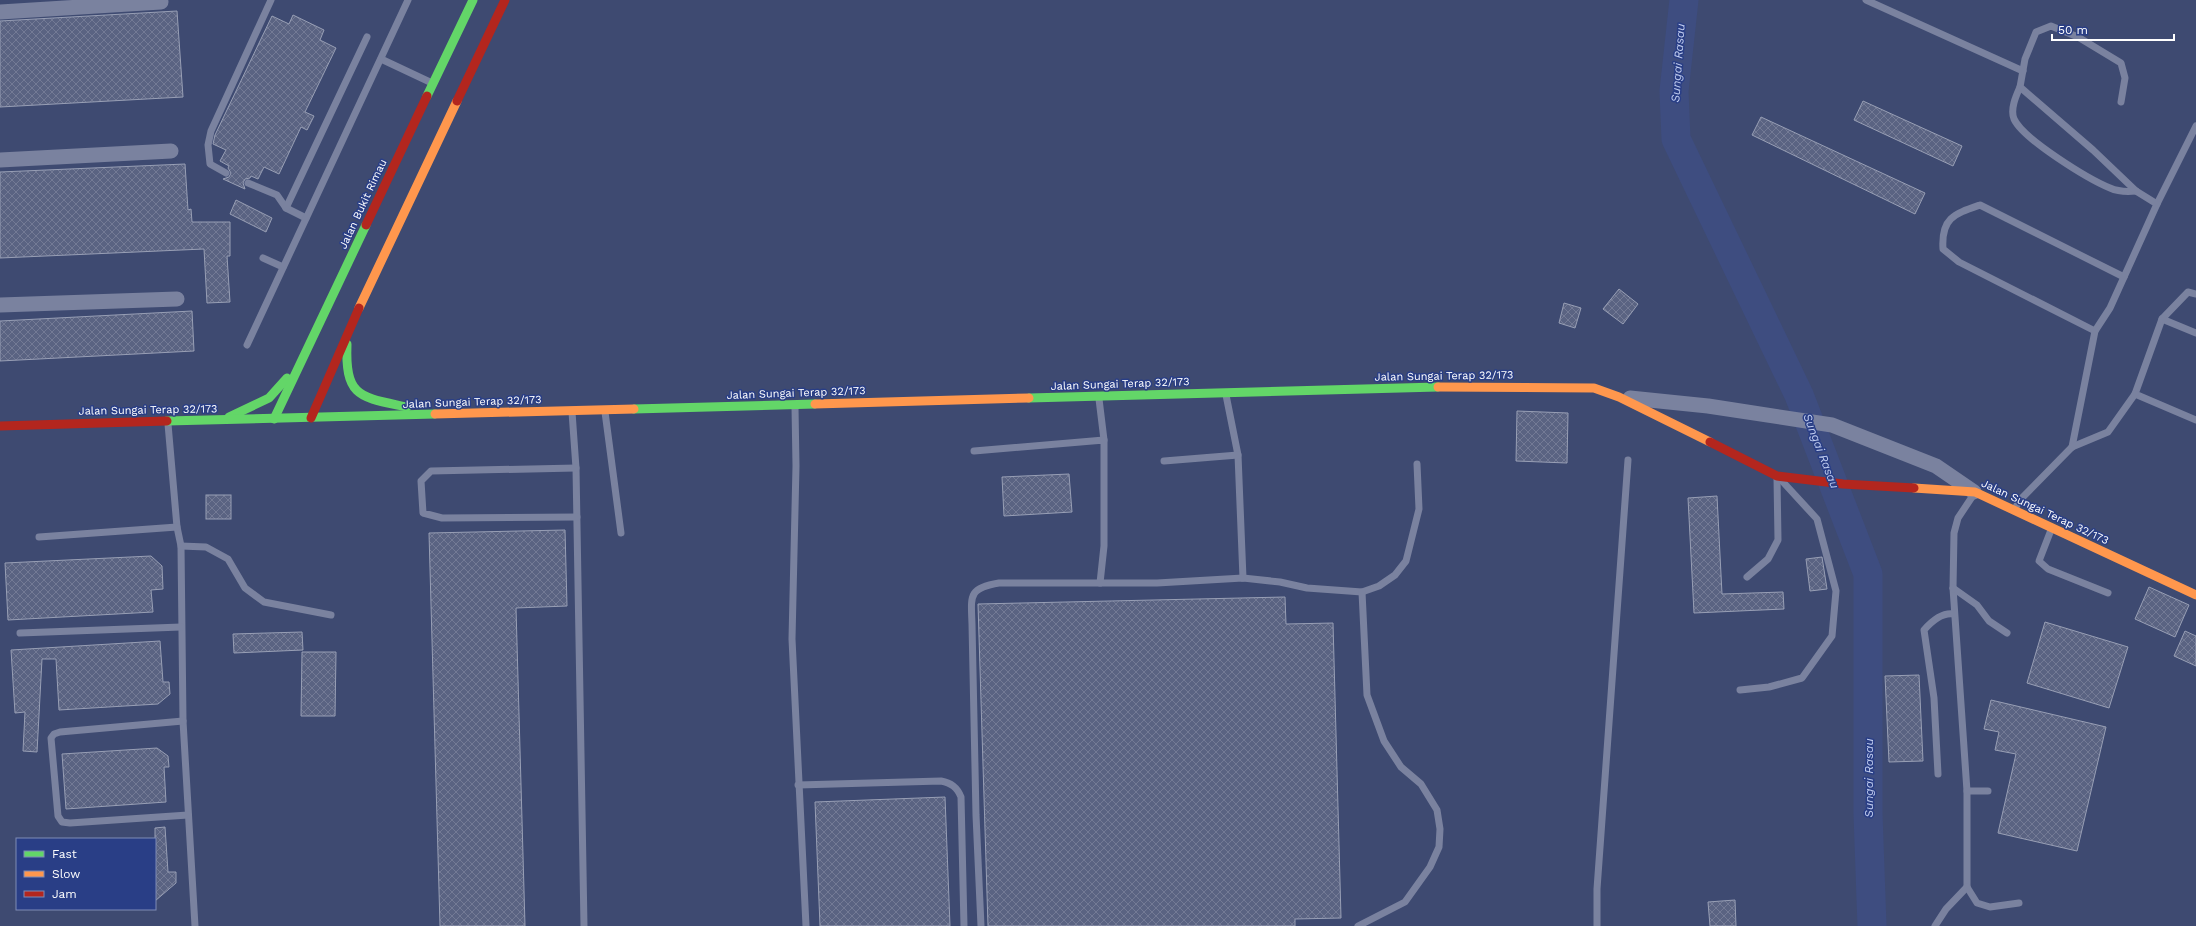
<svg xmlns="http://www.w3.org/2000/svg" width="2196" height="926" font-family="'Work Sans',sans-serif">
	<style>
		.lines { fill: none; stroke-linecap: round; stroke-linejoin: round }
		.river { stroke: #3e4d80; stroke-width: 29 }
		.building { fill: url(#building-cross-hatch); stroke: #989fb5 }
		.lane { stroke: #7a829f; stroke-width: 7 }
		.street { stroke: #7a829f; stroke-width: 15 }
		.fast { stroke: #63d668; stroke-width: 9 }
		.slow { stroke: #ff974d; stroke-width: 9 }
		.jam { stroke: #b3261e; stroke-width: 9 }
		.labels { text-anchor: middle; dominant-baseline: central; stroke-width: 3; stroke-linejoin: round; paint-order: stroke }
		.street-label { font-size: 11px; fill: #fff; stroke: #293e86 }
		.water-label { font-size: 12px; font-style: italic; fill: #c0ccef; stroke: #293e86 }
	</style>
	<defs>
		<pattern id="building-cross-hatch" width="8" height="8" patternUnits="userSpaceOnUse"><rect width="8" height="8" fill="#5a6382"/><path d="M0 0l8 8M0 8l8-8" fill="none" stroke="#737a95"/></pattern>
	</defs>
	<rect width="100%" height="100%" fill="#3e4a71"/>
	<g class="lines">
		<!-- river -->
		<polyline class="river" points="1684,0 1674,91 1676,139 1799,395 1868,574 1868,814 1872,926"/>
	</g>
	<!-- building -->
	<g class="building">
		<polygon points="177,11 183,97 0,107 0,21"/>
		<polygon points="293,15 324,30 320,40 336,48 305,112 314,116 307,130 301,127 279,174 264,167 258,179 251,176 250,178 245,179 243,183 245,189 223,179 229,177 231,173 228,168 229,166 220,161 226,150 213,144 215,135 272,16 289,24"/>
		<polygon points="1863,101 1962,146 1953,166 1854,120"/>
		<polygon points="1761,117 1925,193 1915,214 1752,135"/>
		<polygon points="185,164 188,210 191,209 192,222 230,222 230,256 227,256 230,302 207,303 204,249 0,258 0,172"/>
		<polygon points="236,200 272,218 266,232 230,214"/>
		<polygon points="1619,289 1638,304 1623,324 1603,309"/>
		<polygon points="1564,303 1581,308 1575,328 1559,323"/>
		<polygon points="192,311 194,351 0,361 0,321"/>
		<polygon points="1517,411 1568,413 1567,463 1516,461"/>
		<polygon points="1069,474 1072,512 1004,516 1002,477"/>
		<rect x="206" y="495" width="25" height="24"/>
		<polygon points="1717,496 1722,594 1783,592 1784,609 1694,613 1688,498"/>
		<polygon points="565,530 567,606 516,608 525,926 440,926 429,533"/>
		<polygon points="151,556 162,566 163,589 151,590 153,612 8,620 5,563"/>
		<polygon points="1822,557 1827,589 1810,591 1806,559"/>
		<polygon points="2149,587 2189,605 2175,637 2135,619"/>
		<polygon points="1285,597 1286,624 1333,623 1341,918 1295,919 1295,926 988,926 978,604"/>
		<polygon points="2045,622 2128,647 2109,708 2027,683"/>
		<polygon points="2185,631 2196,636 2196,666 2174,656"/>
		<polygon points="302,632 303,650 234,653 233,634"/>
		<polygon points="160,641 163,682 169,682 170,694 158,704 59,710 56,659 42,659 37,752 23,751 25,712 15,713 11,650"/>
		<polygon points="302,652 336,652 335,716 301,716"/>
		<polygon points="1919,675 1923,761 1889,762 1885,676"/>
		<polygon points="1991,700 2106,727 2077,851 1998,833 2016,754 1995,750 1999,732 1984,729"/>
		<polygon points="157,748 168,756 169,767 164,767 166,802 66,809 62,754"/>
		<polygon points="945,797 950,926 820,926 815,802"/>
		<polygon points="165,827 168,872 176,872 176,883 155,901 155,828"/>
		<polygon points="1735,900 1736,926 1710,926 1708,902"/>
	</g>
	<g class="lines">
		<!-- lane -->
		<g class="lane">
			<polyline points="1866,0 2023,71"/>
			<polyline points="381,59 432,83"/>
			<path d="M2020,87C2016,96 2010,109 2014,119C2023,139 2088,179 2110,188C2119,192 2127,192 2136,191"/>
			<polyline points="226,173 210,164 208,145 211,131 271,0"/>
			<polyline points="248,183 277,195 286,208 306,218"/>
			<polyline points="2157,204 2196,126"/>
			<polyline points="286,208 367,37"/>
			<polyline points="263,258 283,267"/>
			<polyline points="2196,294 2188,292 2162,319 2135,394 2196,420"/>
			<polyline points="2162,319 2196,333"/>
			<path d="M2095,331L1959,262L1943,249C1941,218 1954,214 1980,205L2124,277"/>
			<polyline points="247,345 408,0"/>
			<polyline points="1226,395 1238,455 1243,578"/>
			<polyline points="1099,399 1104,440"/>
			<polyline points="795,407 796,466 792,639 806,926"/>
			<polyline points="572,412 576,468 584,926"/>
			<polyline points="605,412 621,533"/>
			<polyline points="168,424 177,527 181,546 183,721 195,926"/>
			<polyline points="2072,447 2095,331 2110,308 2157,204 2136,191 2093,150 2020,87 2025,59 2036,32 2051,26 2078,37 2121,63 2125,78 2121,102"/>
			<polyline points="974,451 1104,440 1104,546 1100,583"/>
			<polyline points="1164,461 1238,455"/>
			<polyline points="576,468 431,471 421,481 423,513 442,518 577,517"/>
			<polyline points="1974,494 1958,518 1954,533 1953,588 1967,791 1967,887 1977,903 1990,907 2019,903"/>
			<polyline points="2015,509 2019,501 2072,447 2108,432 2135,394"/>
			<polyline points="2051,530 2039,561 2048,569 2108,593"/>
			<polyline points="39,537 177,527"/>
			<polyline points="181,546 206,547 228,559 245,588 264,602 331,615"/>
			<polyline points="1747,577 1768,559 1778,540 1777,478"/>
			<polyline points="1953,588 1977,605 1989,621 2007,633"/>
			<polyline points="20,633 181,627"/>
			<polyline points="1740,690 1769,687 1802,678 1832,636 1836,591 1817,519 1783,482"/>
			<polyline points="183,721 60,732 54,734 51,738 58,816 62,822 70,823 188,815"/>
			<path d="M1938,774L1934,698L1924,630C1931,622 1942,612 1954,614"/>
			<path d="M798,785L941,781C951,783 957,787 961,797L964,926"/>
			<polyline points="1967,791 1988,791"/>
			<path d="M981,926L976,815L972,624C971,596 968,588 999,583H1157L1243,578L1280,582L1307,588L1362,592L1379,586L1395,575L1406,561L1419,509L1417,464"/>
			<polyline points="1358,926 1405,902 1430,867 1439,847 1440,829 1437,810 1421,784 1401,767 1384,741 1367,695 1362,592"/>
			<polyline points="1597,926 1597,889 1628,460"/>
			<polyline points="1935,926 1946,909 1967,887"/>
		</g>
		<!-- street -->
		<g class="street">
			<polyline points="0,12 161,2"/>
			<polyline points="0,160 171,151"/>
			<polyline points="0,305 177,299"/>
			<polyline points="1630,398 1708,406 1832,425 1936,466 1974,492"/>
		</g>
		<!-- fast -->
		<g class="fast">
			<polyline points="427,96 473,0"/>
			<path d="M347,344C345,398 360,397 407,407"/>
			<polyline points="1029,398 1438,387"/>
			<polyline points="634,409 815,404"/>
			<polyline points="229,417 269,398 287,378"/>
			<polyline points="274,419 366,225"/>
			<polyline points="167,421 435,414"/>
		</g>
		<!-- slow -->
		<g class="slow">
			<polyline points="359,308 457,101"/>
			<polyline points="1438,387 1594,388 1619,397 1710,442"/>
			<polyline points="815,404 1029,398"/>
			<polyline points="435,414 634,409"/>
			<polyline points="1914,488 1975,492 2196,595"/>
		</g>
		<!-- jam -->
		<g class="jam">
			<polyline points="457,101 505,0"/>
			<polyline points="366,225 427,96"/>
			<polyline points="311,418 359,308"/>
			<polyline points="0,426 167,421"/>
			<polyline points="1710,442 1777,476 1843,484 1914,488"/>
		</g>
	</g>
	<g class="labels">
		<!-- street labels -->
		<g class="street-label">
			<text transform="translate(363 204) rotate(-65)">Jalan Bukit Rimau</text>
			<text transform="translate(1444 376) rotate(-1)">Jalan Sungai Terap 32/173</text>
			<text transform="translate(1120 384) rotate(-2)">Jalan Sungai Terap 32/173</text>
			<text transform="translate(796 393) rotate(-2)">Jalan Sungai Terap 32/173</text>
			<text transform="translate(472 402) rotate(-2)">Jalan Sungai Terap 32/173</text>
			<text transform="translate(148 410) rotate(-1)">Jalan Sungai Terap 32/173</text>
			<text transform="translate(2045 512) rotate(25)">Jalan Sungai Terap 32/173</text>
		</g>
		<!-- water labels -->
		<g class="water-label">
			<text transform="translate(1678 63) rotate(-86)">Sungai Rasau</text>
			<text transform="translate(1821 451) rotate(69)">Sungai Rasau</text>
			<text transform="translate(1869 778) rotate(-90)">Sungai Rasau</text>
		</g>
	</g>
	<!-- legend -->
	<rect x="16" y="838" width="140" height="72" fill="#293e86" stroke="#7f8bb6"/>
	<rect x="24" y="851" width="20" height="6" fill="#63d668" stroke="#7f8bb6"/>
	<text x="52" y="858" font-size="12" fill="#ffffff">Fast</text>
	<rect x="24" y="871" width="20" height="6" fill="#ff974d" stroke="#7f8bb6"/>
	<text x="52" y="878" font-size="12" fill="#ffffff">Slow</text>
	<rect x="24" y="891" width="20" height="6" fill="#b3261e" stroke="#7f8bb6"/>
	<text x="52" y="898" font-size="12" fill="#ffffff">Jam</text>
	<!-- scale -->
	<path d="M2052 34v6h122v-6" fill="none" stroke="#ffffff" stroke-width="2"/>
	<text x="2058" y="34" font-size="12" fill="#ffffff" stroke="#293e86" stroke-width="3" paint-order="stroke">50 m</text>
</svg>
